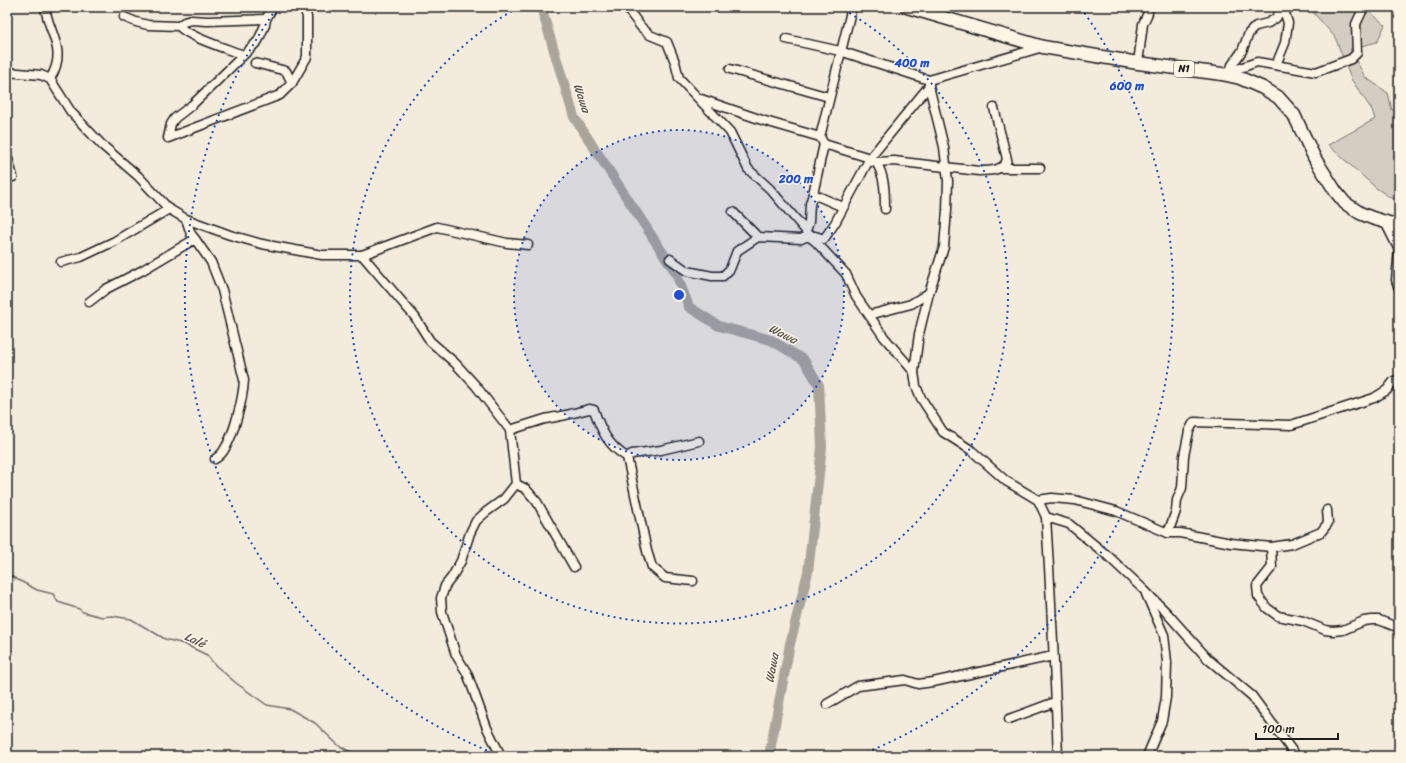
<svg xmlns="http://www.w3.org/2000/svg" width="1406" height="763" font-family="Sriracha,sans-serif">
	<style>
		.green { fill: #d3cec1; stroke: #78756e }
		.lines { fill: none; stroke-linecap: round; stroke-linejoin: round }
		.stream { stroke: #716e68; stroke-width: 1.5 }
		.river { stroke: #aaa59b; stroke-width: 10 }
		.minor-casing { stroke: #1c1c1c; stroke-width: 11 }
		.highway-casing { stroke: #1c1c1c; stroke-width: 15 }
		.minor { stroke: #fcf5e5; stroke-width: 8 }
		.highway { stroke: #fcf5e5; stroke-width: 12 }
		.ring { fill: none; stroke: #1d4ed8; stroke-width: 2; stroke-dasharray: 2 4 }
		.labels { text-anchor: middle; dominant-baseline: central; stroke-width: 3; stroke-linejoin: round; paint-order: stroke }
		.shield { fill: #fcf5e5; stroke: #5f5d58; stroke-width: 1 }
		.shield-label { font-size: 10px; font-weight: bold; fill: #1c1c1c }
		.water-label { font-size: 12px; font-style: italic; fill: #55534f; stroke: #fcf5e5 }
		.centre { fill: #1d4ed8; stroke: #fcf5e5; stroke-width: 2 }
		.ring-label { font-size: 12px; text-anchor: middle; font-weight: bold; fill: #1d4ed8; stroke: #fcf5e5; stroke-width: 3; stroke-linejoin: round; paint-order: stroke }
	</style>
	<rect width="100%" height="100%" fill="#f3ecdd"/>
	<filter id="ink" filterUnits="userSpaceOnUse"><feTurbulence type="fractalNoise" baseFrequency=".025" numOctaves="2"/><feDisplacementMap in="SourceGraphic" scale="8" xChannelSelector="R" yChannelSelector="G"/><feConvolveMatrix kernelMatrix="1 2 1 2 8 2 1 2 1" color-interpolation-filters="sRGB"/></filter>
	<g filter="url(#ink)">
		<!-- green -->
		<polygon class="green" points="1297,7 1343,7 1370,12 1385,25 1377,42 1350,49 1365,77 1388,93 1392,110 1399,110 1399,203 1376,188 1328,145 1375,119 1372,110 1351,79 1335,37 1312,11"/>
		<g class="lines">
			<!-- stream -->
			<polyline class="stream" points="7,574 37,590 53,594 58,602 79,609 83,612 102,617 112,616 131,619 165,639 184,644 207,655 214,664 236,683 267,705 290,709 315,723 338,745 358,756"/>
			<!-- river -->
			<polyline class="river" points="541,7 574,117 676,273 689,307 719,326 771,340 804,360 819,385 822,447 808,572 790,644 769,756"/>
			<!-- minor casing -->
			<g class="minor-casing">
				<g id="minor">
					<path d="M45,7C49,35 68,50 50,79"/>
					<polyline points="626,7 641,27 650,35 667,42 675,62 679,78 730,132 748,169 770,189 806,231 808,236 815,236 824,239 835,223 870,158 929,86"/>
					<path d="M852,7L820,137L824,144L870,158L876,162L894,161L979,171C989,171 1005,171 1007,159L994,108"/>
					<polyline points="124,17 136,22 148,25 179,26 184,22 191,20 207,21 266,19"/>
					<path d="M179,26C188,37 228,49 243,55"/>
					<polyline points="786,39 840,51 929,80"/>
					<polyline points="1043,47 929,80 929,86 944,147 948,181 947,210 944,247 929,293 919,334 914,372 916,386 921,398 943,432 971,450 1006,481 1038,500 1046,517 1069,524 1108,556 1143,589 1166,612 1208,659 1252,696 1296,756"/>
					<polyline points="255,63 286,71 292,83 280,95 168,138 171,124 175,118 192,105 258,41 265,25 266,19 273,7"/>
					<polyline points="1138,63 1143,24 1148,13"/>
					<polyline points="1276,65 1285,43 1288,23 1283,7"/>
					<polyline points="730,69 829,97"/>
					<polyline points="1230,71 1232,65 1242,51 1249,33 1256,26 1268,23 1276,18 1283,7"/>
					<polyline points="7,72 41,75 50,79 71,112 102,145 138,176 169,209 186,219 230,235 262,244 322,255 362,255 437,227 507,243 528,245"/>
					<polyline points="1223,74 1257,62 1316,72 1351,59 1357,53 1356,24 1364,7"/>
					<polyline points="292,83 307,57 307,17 304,7"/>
					<polyline points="701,99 765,121 820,137"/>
					<polyline points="7,155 13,177"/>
					<path d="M872,162H876C885,176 885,193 885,209"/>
					<polyline points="1001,168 1040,168"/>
					<polyline points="813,194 843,207"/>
					<polyline points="733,212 758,237"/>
					<polyline points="186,219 191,234 195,239"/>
					<polyline points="1385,222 1399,250 1396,280 1398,286 1399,286"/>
					<polyline points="806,231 809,222 810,204 813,194 824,144"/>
					<polyline points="362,255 415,317 430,341 455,363 476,386 510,430 516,484 504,499 486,512 476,521 470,533 461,561 452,577 445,586 441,598 442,612 456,655 467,673 487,728 501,756"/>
					<polyline points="670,259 687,271 712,276 723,276 730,269 737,251 758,237 801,239 808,236 815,241 846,274 856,296 884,337 914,372"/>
					<polyline points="61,262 81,257 115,241 169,209"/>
					<path d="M89,302L106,289L141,271L195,239L211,262L222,290L244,380C243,399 234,435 224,450C222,454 218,457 215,459"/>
					<polyline points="869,315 911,304 929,293"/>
					<path d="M510,430L545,419L566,415L589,409L594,410C601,430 608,446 627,457L647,551L652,567L665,578L693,581"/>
					<polyline points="627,457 632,454 661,450 699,441"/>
					<polyline points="516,484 526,489 537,502 574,567"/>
					<polyline points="1038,500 1052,498 1075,500 1116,511 1168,533 1180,533 1231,543 1271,547 1292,544 1321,532 1328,523 1327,510"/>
					<path d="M1046,517C1051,596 1055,676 1058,756"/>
					<polyline points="1168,533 1176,511 1177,500 1182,488 1184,456 1189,431 1194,422 1291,425 1374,398 1387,390 1394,381 1399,380"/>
					<polyline points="1271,547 1272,567 1257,586 1258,596 1267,608 1278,616 1303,621 1325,630 1333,631 1343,630 1364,621 1372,620 1379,620 1399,628"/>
					<polyline points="1146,594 1164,635 1167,662 1166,697 1162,721 1147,756"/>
					<polyline points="827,704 858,686 905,680 918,684 933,682 1053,656"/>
					<polyline points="1009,719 1055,702"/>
				</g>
			</g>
			<!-- highway casing -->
			<g class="highway-casing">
				<polyline id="highway" points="907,7 1043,47 1138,63 1222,74 1240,78 1263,88 1278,97 1294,115 1315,159 1336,192 1345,203 1360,213 1372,218 1399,226"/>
			</g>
			<!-- minor -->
			<use href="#minor" class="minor"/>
			<!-- highway -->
			<use href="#highway" class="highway"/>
		</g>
	</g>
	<!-- distance rings -->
	<circle cx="679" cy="295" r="165" fill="#1d4ed8" fill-opacity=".12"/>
	<g class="ring">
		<circle cx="679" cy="295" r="165"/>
		<path d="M839 7A329 329 0 1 1 519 7"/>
		<path d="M498 755A494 494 0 0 1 277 8M1081 8A494 494 0 0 1 860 755"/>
	</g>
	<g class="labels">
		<!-- shield labels -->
		<rect class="shield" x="1174" y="61" width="20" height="16" rx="3"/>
		<g class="shield-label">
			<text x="1184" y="69">N1</text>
		</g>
		<!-- water labels -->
		<g class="water-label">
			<text transform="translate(582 98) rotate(72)">Wawa</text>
			<text transform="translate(783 334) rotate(26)">Wawa</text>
			<text transform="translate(195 640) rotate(24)">Lalé</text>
			<text transform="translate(772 668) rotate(-80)">Wawa</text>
		</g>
	</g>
	<circle cx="679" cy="295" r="6" class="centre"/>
	<g class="ring-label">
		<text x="912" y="67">400 m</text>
		<text x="1127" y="90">600 m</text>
		<text x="796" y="183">200 m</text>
	</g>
	<!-- margin -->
	<rect width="1406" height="763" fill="none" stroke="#fcf5e5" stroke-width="24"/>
	<rect x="12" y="12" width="1382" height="739" fill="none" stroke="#1c1c1c" stroke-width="1.5" filter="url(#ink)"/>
	<!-- scale -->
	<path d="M1256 733v6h82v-6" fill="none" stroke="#1c1c1c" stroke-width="2"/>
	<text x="1262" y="733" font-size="12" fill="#1c1c1c" stroke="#fcf5e5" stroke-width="3" paint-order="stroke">100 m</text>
</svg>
